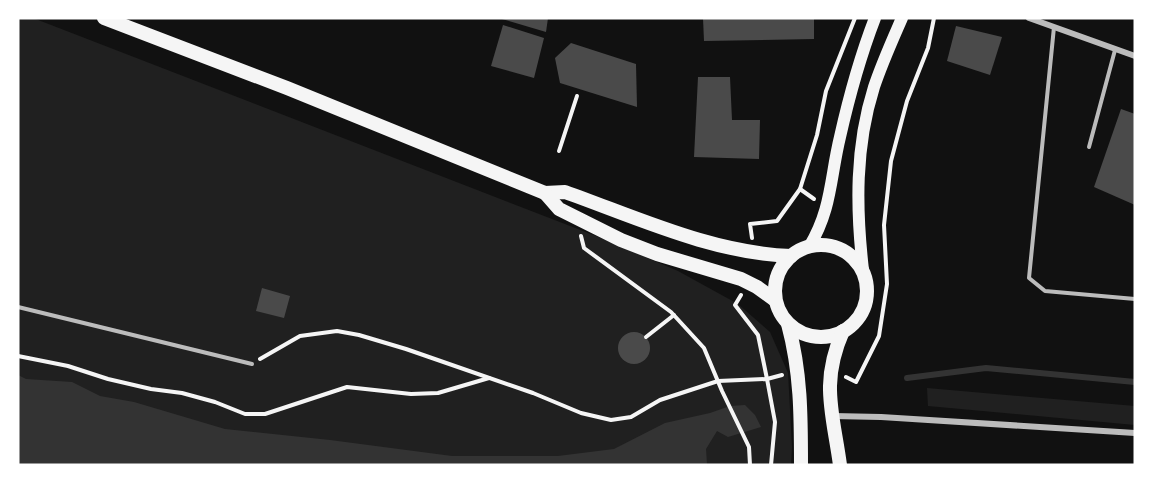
<svg xmlns="http://www.w3.org/2000/svg" width="1153" height="483" font-family="'Playfair Display',serif">
	<style>
		.green { fill: #202020 }
		.water { fill: #333 }
		.lines { fill: none; stroke-linecap: round; stroke-linejoin: round }
		.stream { stroke: #333; stroke-width: 6 }
		.building { fill: #4a4a4a }
		.path { stroke: #f5f5f5; stroke-width: 4 }
		.service { stroke: #bcbcbc; stroke-width: 4 }
		.minor { stroke: #bcbcbc; stroke-width: 6 }
		.secondary { stroke: #f5f5f5; stroke-width: 12 }
		.primary { stroke: #f5f5f5; stroke-width: 14 }
	</style>
	<rect width="100%" height="100%" fill="#111"/>
	<!-- green -->
	<g class="green">
		<polygon points="18,18 33,18 596,236 678,271 738,304 770,332 788,373 792,447 791,465 18,465"/>
		<polygon points="927,388 1135,406 1135,425 928,406"/>
	</g>
	<!-- water -->
	<polygon class="water" points="18,375 26,379 72,382 100,396 134,402 225,429 330,440 452,456 558,456 614,449 665,423 710,413 730,406 745,405 755,415 761,427 728,437 717,431 706,449 707,465 18,465"/>
	<g class="lines">
		<!-- stream -->
		<polyline class="stream" points="907,378 986,368 1135,382"/>
	</g>
	<!-- building -->
	<g class="building">
		<polygon points="503,18 548,18 546,32 502,19"/>
		<polygon points="703,18 814,18 814,39 704,41"/>
		<polygon points="503,25 544,38 534,78 491,66"/>
		<polygon points="956,26 1002,37 990,75 947,61"/>
		<polygon points="571,43 636,64 637,107 560,83 555,58"/>
		<polygon points="698,77 730,77 732,120 760,120 759,159 694,157"/>
		<polygon points="1121,109 1135,114 1135,205 1094,187"/>
		<polygon points="262,288 290,296 284,318 256,311"/>
		<circle cx="634" cy="348" r="16"/>
	</g>
	<g class="lines">
		<!-- path -->
		<g class="path">
			<polyline points="559,151 577,96"/>
			<polyline points="800,189 814,199"/>
			<polyline points="581,236 584,248 671,312 704,348 722,391 749,447 750,465"/>
			<polyline points="752,238 750,224 777,221 800,189 817,135 826,91 855,18"/>
			<polyline points="741,295 735,305 758,335 767,379 782,375"/>
			<polyline points="646,337 674,315"/>
			<polyline points="18,356 68,366 108,379 151,389 182,393 215,402 245,414 265,414 347,387 411,394 438,393 489,378"/>
			<polyline points="260,359 300,336 337,331 359,335 406,349 533,393 581,413 611,420 631,417 660,400 718,381 767,379 775,422 771,465"/>
			<polyline points="846,377 856,382 879,336 887,284 884,225 891,161 907,101 928,48 934,18"/>
		</g>
		<!-- service -->
		<g class="service">
			<polyline points="1054,27 1029,278 1045,291 1135,299"/>
			<polyline points="1089,147 1115,50"/>
			<polyline points="18,307 252,364"/>
		</g>
		<!-- minor -->
		<g class="minor">
			<polyline points="1029,18 1135,56"/>
			<polyline points="833,416 881,417 1135,433"/>
		</g>
		<!-- secondary -->
		<g class="secondary">
			<path d="M809,247C832,209 830,178 840,137C849,97 860,57 875,18"/>
			<path d="M863,270C856,208 855,147 874,87C882,63 892,41 902,18"/>
		</g>
		<!-- primary -->
		<g class="primary">
			<path d="M104,18L287,88L545,193L565,192C638,218 712,253 791,256"/>
			<polyline points="545,193 559,209 621,240 657,254 741,279 757,287 775,300"/>
			<circle cx="821" cy="291" r="46"/>
			<path d="M788,324C801,372 801,416 801,465"/>
			<path d="M840,465C833,413 820,383 843,331"/>
		</g>
	</g>
	<!-- border -->
	<rect width="1153" height="483" fill="none" stroke="#ffffff" stroke-width="39"/>
</svg>
